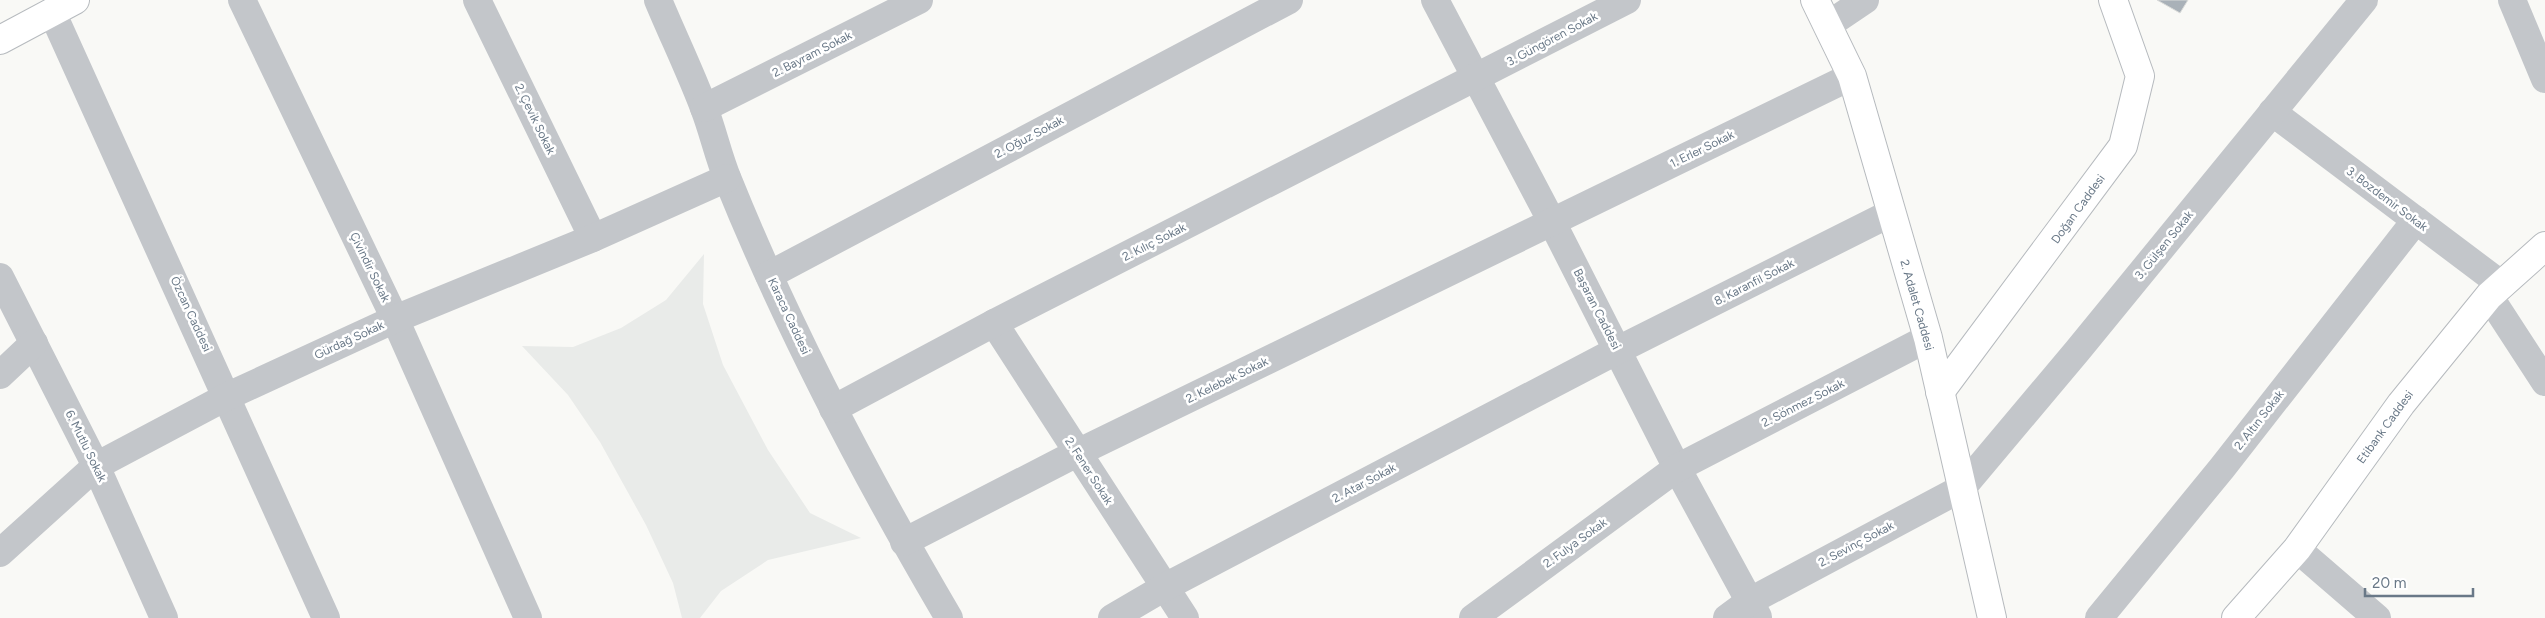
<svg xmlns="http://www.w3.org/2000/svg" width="2545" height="618" font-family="Figtree,sans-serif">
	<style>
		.built { fill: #e9ebe9 }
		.building { fill: #a9b1b8; stroke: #dadbd9 }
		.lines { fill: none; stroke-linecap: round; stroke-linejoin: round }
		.major-casing { stroke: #b6babe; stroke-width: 30 }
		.minor { stroke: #c3c6ca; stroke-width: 28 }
		.major { stroke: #fff; stroke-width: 28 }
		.labels { text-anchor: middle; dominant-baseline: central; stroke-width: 5; stroke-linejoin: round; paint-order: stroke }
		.street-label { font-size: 12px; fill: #697887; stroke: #fff }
	</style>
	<rect width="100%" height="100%" fill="#f9f9f6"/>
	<!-- built -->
	<polygon class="built" points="704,254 703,304 723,365 768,450 810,513 861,538 768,560 721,591 700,618 682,618 673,583 646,525 600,442 568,395 522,346 573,347 621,328 666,300"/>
	<!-- building -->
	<polygon class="building" points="2157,0 2188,0 2180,13"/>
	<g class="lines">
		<!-- major casing -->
		<g class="major-casing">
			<g id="major">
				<polyline points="1815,0 1852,76 1928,338 1992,618"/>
				<polyline points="0,40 75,0"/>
				<polyline points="1940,392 2123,146 2140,76 2113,0"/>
				<polyline points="2236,618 2297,549 2401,404 2489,296 2545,246"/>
			</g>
		</g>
		<!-- minor -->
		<g class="minor">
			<polyline points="242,0 395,319 528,618"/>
			<polyline points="477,0 593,238"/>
			<path d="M658,0C673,36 690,71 704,108C713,131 718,156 728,180C789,331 866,477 949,618"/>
			<polyline points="1435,0 1552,222 1677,468 1758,617"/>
			<polyline points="2512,0 2545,79"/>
			<polyline points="52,12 326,618"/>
			<polyline points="1828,25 1865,0"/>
			<polyline points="704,108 919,0"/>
			<polyline points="2272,112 2502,285"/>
			<polyline points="769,275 1289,0"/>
			<polyline points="0,277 96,466 164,618"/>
			<polyline points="2489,296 2545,382"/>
			<polyline points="994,323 1185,618"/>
			<polyline points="0,375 34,343"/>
			<polyline points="833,409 994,323 1627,0"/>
			<polyline points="904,542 1077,453 1852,76"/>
			<polyline points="2297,549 2377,618"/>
			<polyline points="0,553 96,466 228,396 395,319 593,238 727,178"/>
			<polyline points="1112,618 1165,587 1618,350 1891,213"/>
			<polyline points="1473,618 1677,468 1928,338"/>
			<polyline points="1727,618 1750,601 1962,488 2078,350 2364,0"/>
			<polyline points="2099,618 2222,468 2416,220"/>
		</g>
		<!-- major -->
		<use href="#major" class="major"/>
	</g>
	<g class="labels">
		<!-- street labels -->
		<g class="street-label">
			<text transform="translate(1552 39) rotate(-28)">3. Güngören Sokak</text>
			<text transform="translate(812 54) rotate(-27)">2. Bayram Sokak</text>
			<text transform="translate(535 119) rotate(64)">2. Çevik Sokak</text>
			<text transform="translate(1029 137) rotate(-28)">2. Oğuz Sokak</text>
			<text transform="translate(1702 149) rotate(-26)">1. Erler Sokak</text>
			<text transform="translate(2387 199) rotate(37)">3. Bozdemir Sokak</text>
			<text transform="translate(2078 209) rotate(-54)">Doğan Caddesi</text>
			<text transform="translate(1154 242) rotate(-27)">2. Kılıç Sokak</text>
			<text transform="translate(2164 245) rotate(-51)">3. Gülşen Sokak</text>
			<text transform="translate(370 267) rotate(64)">Çivindir Sokak</text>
			<text transform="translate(1754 282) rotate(-27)">8. Karanfil Sokak</text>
			<text transform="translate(1917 305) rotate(74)">2. Adalet Caddesi</text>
			<text transform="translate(1597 309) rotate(63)">Başaran Caddesi</text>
			<text transform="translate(191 314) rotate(65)">Özcan Caddesi</text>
			<text transform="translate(789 316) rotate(65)">Karaca Caddesi</text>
			<text transform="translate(349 340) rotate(-25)">Gürdağ Sokak</text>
			<text transform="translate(1227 380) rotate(-26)">2. Kelebek Sokak</text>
			<text transform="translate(1803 403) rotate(-27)">2. Sönmez Sokak</text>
			<text transform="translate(2259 420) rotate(-52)">2. Altın Sokak</text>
			<text transform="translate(2385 427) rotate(-54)">Etibank Caddesi</text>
			<text transform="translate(86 446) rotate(64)">6. Mutlu Sokak</text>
			<text transform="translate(1089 471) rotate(57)">2. Fener Sokak</text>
			<text transform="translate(1364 483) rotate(-28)">2. Atar Sokak</text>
			<text transform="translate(1575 543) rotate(-36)">2. Fulya Sokak</text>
			<text transform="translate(1856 544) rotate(-28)">2. Sevinç Sokak</text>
		</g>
	</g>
	<!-- scale -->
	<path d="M2365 588v8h108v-8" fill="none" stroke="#697887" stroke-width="2.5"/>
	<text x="2372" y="588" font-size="15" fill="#697887" stroke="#ffffff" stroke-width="4" paint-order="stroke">20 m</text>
</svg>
